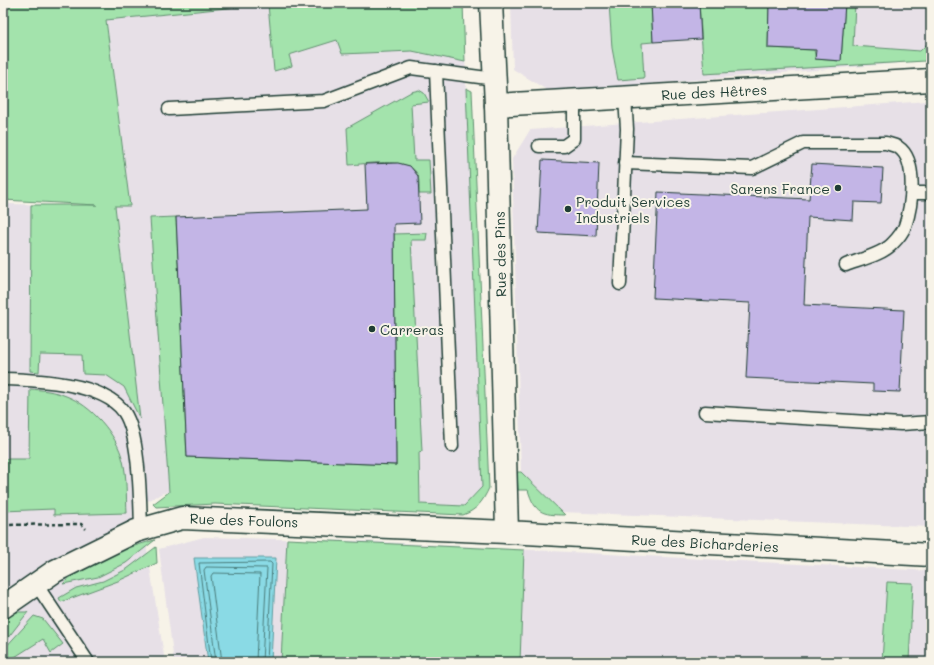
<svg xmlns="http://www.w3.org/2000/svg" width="934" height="665" font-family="Mali,sans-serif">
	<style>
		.built { fill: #e7e0e7 }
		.green { fill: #a3e3ac; stroke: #619070 }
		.water { fill: #8adae5; stroke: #5f9b9e }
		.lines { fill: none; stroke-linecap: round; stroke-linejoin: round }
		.shore { stroke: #4a7c7b; stroke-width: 1 }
		.building { fill: #c3b5e6; stroke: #1f3d34 }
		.service-casing { stroke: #1f3d34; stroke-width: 15 }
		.minor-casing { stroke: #1f3d34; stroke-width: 25 }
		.path { stroke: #1f3d34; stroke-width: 2.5; stroke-dasharray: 4 3; stroke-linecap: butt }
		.service { stroke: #f7f3e8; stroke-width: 12 }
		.minor { stroke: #f7f3e8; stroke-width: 22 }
		.poi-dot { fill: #1f3d34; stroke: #f7f3e8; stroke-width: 1.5 }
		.labels { text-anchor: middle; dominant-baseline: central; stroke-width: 4; stroke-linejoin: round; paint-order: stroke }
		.street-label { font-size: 14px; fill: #1f3d34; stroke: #f7f3e8 }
		.poi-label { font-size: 14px; fill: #1f3d34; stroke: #f7f3e8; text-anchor: start }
	</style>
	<rect width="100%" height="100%" fill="#f7f3e8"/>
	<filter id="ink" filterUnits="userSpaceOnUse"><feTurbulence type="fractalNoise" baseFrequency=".025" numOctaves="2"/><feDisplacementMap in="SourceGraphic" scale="8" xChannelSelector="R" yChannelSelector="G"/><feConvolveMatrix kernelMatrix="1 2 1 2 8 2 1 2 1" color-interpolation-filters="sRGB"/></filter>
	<g filter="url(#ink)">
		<!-- built -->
		<g class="built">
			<polygon points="104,3 463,3 482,487 464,506 170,492 163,493 140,505 165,662 3,662 3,204 130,206"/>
			<polygon points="511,3 931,3 931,54 925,61 550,92 513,69"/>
			<polygon points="927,101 931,107 931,527 561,512 521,472 512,159 530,130"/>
			<polygon points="204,537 362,541 931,571 931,662 174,662 159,549"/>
		</g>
		<!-- green -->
		<g class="green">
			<polygon points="3,3 463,3 465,62 412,51 342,54 337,40 289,55 292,66 274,71 268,4 106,20 130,206 115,206 140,419 124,387 106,375 83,374 82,355 40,354 39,372 30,371 31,205 97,205 3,200"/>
			<polygon points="609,3 651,3 653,42 642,43 644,78 618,80 612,48"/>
			<polygon points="699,3 769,3 768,48 814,50 816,59 841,61 845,3 855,3 853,46 920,51 930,41 931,20 931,54 925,61 704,74"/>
			<path d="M466,88L472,91L489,488C483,501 477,510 463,515L215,504L156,507L153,504L169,492L150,218L176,217L187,457L396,465L394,234L427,233L426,240H411L422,451L419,452L420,504L464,506L482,487Z"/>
			<path d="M419,90L424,93L429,102L411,104L414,160H429L431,194H419C419,187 420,178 416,172C405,157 366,164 349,165L347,128L411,92Z"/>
			<path d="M30,389C42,390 54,391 66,396C91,405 117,434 123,461C127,476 126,496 127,513L54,515V509L3,511V459H29Z"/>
			<path d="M517,472H521L565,515C542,515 535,513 528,490H518Z"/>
			<polygon points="287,539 524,550 520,662 281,662"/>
			<path d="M155,540L126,563L98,577L63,584C81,563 128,547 155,540Z"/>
			<polygon points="156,547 157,563 118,581 61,602 59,598 76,588 103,581 127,569"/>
			<polygon points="887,582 913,583 909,661 927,662 882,662"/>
			<polygon points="15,612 28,612 7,639 3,641 3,621"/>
			<polygon points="34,616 43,619 63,644 51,653 43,639 7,662 3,662 3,650"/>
		</g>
		<!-- water -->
		<polygon class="water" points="194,558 276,558 271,662 208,662"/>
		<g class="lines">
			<!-- shore -->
			<g class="shore">
				<polyline points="211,662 199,563 270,562 272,564 267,662"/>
				<polyline points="216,662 204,570 206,567 267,568 262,662"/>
				<polyline points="222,662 211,576 213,573 260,574 256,662"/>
			</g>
		</g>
		<!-- building -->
		<g class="building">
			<polygon points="651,3 699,3 701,39 653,42"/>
			<polygon points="769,3 845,3 841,61 815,59 816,50 768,48"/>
			<polygon points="542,160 599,163 596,236 538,233"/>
			<polygon points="398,163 410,166 418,176 420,223 394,224 396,465 187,457 176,217 367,209 365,164"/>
			<polygon points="812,164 883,168 881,203 854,202 853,220 808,217 804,305 904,310 900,392 873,391 873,384 746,378 750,303 653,298 658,192 809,199"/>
		</g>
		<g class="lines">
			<!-- service casing -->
			<g class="service-casing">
				<g id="service">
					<polyline points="436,71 452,446"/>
					<polyline points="169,109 324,101 411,68 495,79"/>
					<polyline points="539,146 564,146 574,139 574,100"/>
					<path d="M625,163L752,168L803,143H886C889,144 894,145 898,147C918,160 912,206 905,226C903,231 897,239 893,243C884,254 859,260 846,265"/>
					<polyline points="913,193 931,193"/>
					<polyline points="620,284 627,129 625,97"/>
					<path d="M3,379C36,380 103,382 124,412C140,436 140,500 141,529"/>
					<polyline points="705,412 901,424 931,422"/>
					<polyline points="36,584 88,662"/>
				</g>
			</g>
			<!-- minor casing -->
			<g class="minor-casing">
				<g id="minor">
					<polyline points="491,3 496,105 507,532 931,555"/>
					<polyline points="496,105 931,80"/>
					<polyline points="3,607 55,571 136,531 182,518 507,532"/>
				</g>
			</g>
			<!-- path -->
			<polyline class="path" points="3,525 81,524 86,529"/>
			<!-- service -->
			<use href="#service" class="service"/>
			<!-- minor -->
			<use href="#minor" class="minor"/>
		</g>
	</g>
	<!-- markers -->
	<g class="poi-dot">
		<circle cx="838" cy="188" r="4"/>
		<circle cx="568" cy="209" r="4"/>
		<circle cx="372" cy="329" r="4"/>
	</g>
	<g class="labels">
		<!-- street labels -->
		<g class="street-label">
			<text transform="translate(714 92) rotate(-3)">Rue des Hêtres</text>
			<text transform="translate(500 254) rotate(-91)">Rue des Pins</text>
			<text transform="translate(244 520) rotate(2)">Rue des Foulons</text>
			<text transform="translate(705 543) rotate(3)">Rue des Bicharderies</text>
		</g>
		<!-- poi labels -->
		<g class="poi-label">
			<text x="830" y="188" text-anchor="end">Sarens France</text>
			<text x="576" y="201">Produit Services<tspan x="576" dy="16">Industriels</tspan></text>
			<text x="380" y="329">Carreras</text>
		</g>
	</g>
	<!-- margin -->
	<rect width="934" height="665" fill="none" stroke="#f7f3e8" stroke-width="16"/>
	<rect x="8" y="8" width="918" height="649" fill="none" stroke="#1f3d34" stroke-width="1.5" filter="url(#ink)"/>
</svg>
